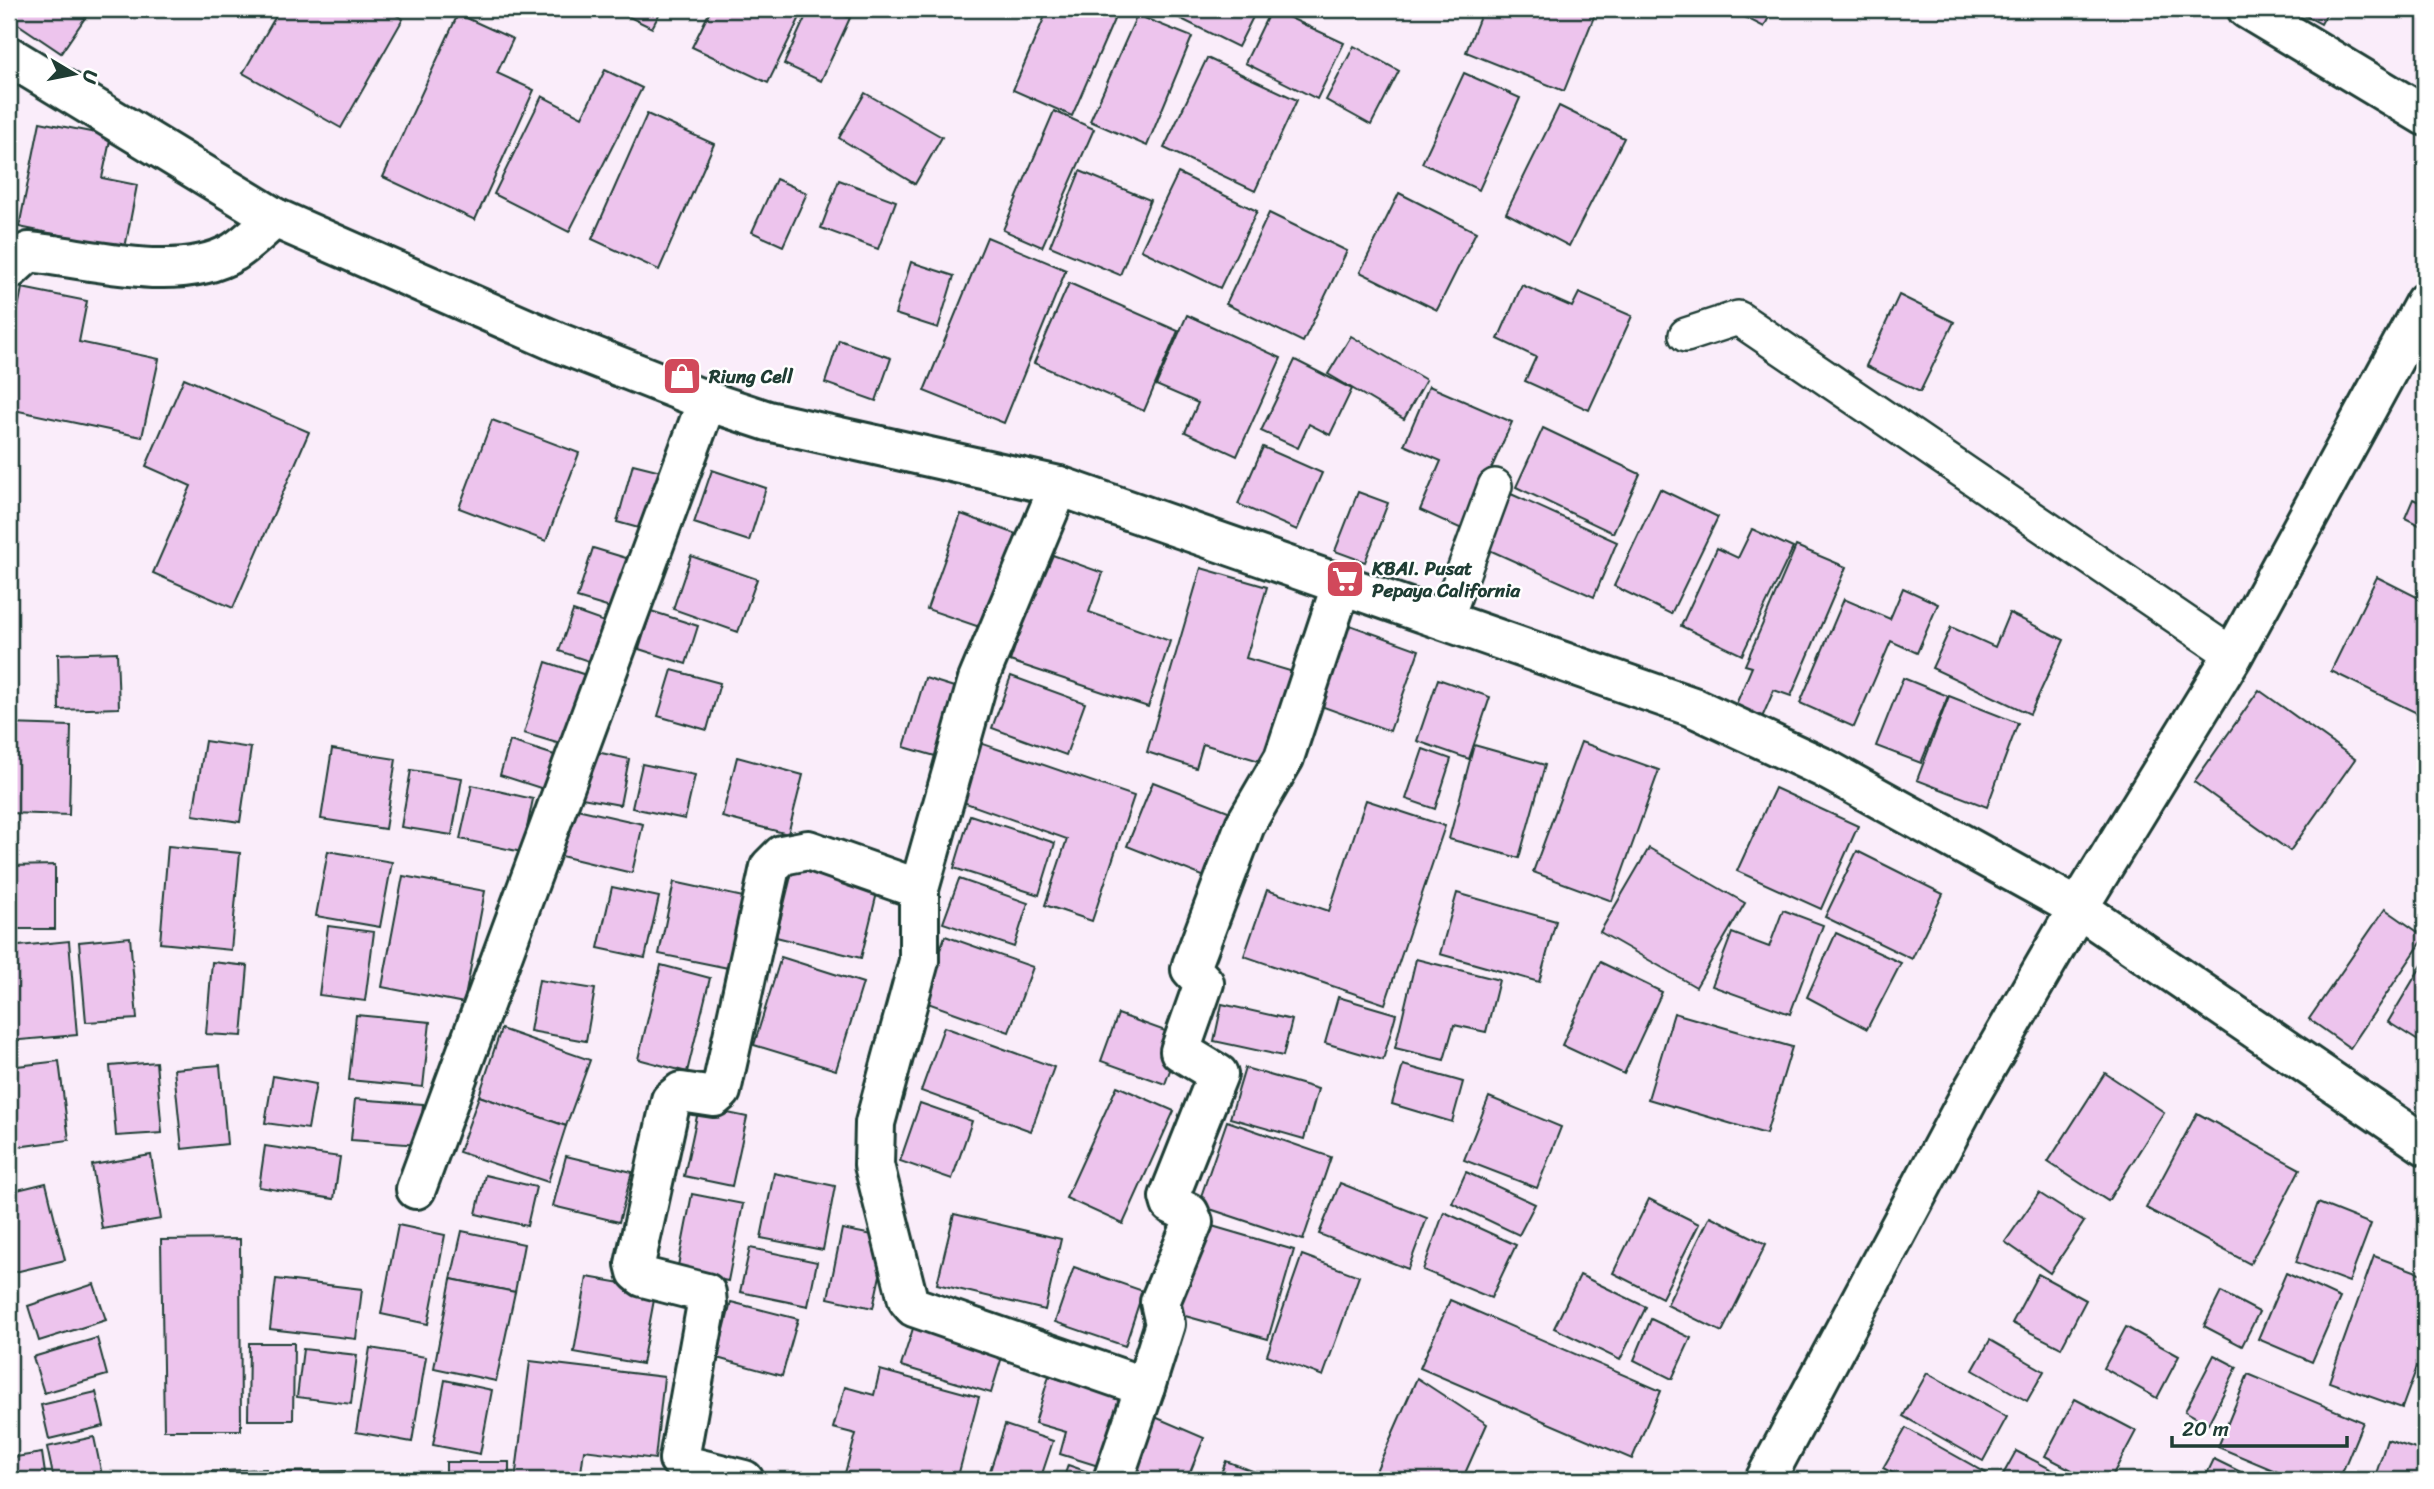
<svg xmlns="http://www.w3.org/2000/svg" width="2434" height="1489" font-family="Sriracha,sans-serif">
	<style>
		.building { fill: #edc4ed; stroke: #1f3d34; stroke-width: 2 }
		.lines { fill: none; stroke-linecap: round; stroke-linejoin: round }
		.lane-casing { stroke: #1f3d34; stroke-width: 38 }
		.street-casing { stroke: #1f3d34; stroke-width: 44 }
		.secondary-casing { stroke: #1f3d34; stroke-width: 44 }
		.lane { stroke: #fff; stroke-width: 33 }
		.street { stroke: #fff; stroke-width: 38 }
		.secondary { stroke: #fff; stroke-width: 38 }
		.labels { text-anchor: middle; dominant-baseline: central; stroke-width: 5; stroke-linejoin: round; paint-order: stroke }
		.poi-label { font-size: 19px; font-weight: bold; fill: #1f3d34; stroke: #fff; text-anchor: start }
	</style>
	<rect width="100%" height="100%" fill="#faedfa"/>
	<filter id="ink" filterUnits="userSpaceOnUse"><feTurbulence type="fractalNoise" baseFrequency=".0143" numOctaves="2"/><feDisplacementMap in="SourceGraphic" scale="14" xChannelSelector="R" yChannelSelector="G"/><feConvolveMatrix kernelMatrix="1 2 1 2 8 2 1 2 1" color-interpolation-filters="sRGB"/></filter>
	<g filter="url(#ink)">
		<!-- building -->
		<g class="building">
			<polygon points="9,9 91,9 61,53 9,18"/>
			<polygon points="280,9 385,9 403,19 341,128 243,73"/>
			<polygon points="613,9 662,9 652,28"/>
			<polygon points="711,9 804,9 768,83 692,47"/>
			<polygon points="809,9 829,9 850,18 821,81 784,64"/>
			<polygon points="1048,9 1101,9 1116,15 1072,116 1013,90"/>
			<polygon points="1161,9 1257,9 1238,47"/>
			<polygon points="1271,9 1344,43 1317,99 1245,63"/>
			<polygon points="1483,9 1580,9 1595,14 1564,91 1466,52"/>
			<polygon points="1729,9 1773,9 1764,27"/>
			<polygon points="2293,9 2329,9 2321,24"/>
			<polygon points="458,14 513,39 497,73 534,90 475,220 383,177"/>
			<polygon points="1137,15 1192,37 1147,146 1090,121"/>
			<polygon points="1354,46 1399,71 1371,125 1326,100"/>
			<polygon points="1207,58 1297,100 1255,191 1164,148"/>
			<polygon points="605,70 642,88 569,232 494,194 542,96 582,117"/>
			<polygon points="1464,73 1520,98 1479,190 1422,163"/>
			<polygon points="865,93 942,137 915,184 839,138"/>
			<polygon points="1559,106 1624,138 1569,246 1506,213"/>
			<polygon points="1054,111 1094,129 1042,247 1003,230"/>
			<polygon points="647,114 714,144 659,270 592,239"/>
			<polygon points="40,122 111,136 102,178 137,185 125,248 19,227"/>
			<polygon points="1080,171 1150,200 1120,275 1050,246"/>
			<polygon points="1178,173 1257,211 1220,288 1141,250"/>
			<polygon points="776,179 807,193 783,246 752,232"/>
			<polygon points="839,180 896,201 878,249 821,228"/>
			<polygon points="1399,193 1476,232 1437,310 1360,272"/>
			<polygon points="1269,213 1347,251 1303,342 1226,304"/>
			<polygon points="987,237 1066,270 1004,423 924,391"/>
			<polygon points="911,262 954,276 938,328 895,314"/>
			<polygon points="1069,283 1178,331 1144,411 1034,363"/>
			<polygon points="1522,285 1572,307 1579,293 1632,316 1589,410 1525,381 1536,357 1498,339"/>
			<polygon points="22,288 87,301 79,342 159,359 142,437 9,409 9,353"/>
			<polygon points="1899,295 1954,322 1920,392 1866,366"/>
			<polygon points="1187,315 1281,358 1237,456 1185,432 1198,403 1156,385"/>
			<polygon points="1351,336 1426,380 1404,419 1328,374"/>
			<polygon points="839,340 891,358 876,401 825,383"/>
			<polygon points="1295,360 1352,389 1330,435 1309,424 1298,448 1261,431"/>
			<polygon points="184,378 309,432 233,608 153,573 191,486 146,466"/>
			<polygon points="1429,386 1512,422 1464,530 1420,510 1441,461 1404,445"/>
			<polygon points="492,420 579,453 546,541 459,508"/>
			<polygon points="1543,428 1640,474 1613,533 1516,487"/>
			<polygon points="1263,447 1322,473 1297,530 1238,504"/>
			<polygon points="633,464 669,473 653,532 617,522"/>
			<polygon points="712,470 766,488 749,541 694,523"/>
			<polygon points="1660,489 1718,517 1671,614 1614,586"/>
			<polygon points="1358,492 1388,503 1365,562 1335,551"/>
			<polygon points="1511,494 1617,542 1594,597 1487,549"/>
			<polygon points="2413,499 2425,505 2425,528 2405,518"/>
			<polygon points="961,514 1027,538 994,632 927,609"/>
			<polygon points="1752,529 1793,548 1742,655 1681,626 1717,548 1738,558"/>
			<polygon points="1796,546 1846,567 1791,696 1774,690 1761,720 1734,709 1752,667 1745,665"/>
			<polygon points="593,548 636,561 620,611 577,598"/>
			<polygon points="1047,553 1103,573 1089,612 1170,641 1148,707 1010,661"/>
			<polygon points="691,556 757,579 738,632 673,609"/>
			<polygon points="1201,568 1267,587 1246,658 1300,674 1273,765 1203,744 1196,768 1147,752"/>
			<polygon points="2377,577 2425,601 2425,717 2331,671"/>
			<polygon points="1903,588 1938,604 1917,653 1891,641 1854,727 1800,703 1844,599 1890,619"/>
			<polygon points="573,611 613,625 600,665 559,651"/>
			<polygon points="651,611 698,626 686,664 639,649"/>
			<polygon points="2009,613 2064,640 2030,714 1932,668 1951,627 1995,647"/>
			<polygon points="1347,624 1419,650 1390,731 1318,705"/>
			<polygon points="117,652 119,708 59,710 58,654"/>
			<polygon points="546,662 592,677 570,747 524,733"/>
			<polygon points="672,670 720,683 707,730 658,716"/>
			<polygon points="1011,676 1085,703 1066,755 992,728"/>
			<polygon points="925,678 970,692 949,760 904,747"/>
			<polygon points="1903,678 1948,696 1921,763 1876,746"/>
			<polygon points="1438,679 1490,697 1469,759 1417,741"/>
			<polygon points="2259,690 2355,759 2290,851 2194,782"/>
			<polygon points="1949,696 2018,723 1987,807 1917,780"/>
			<polygon points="9,724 71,726 69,815 9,813"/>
			<polygon points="205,741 251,748 240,822 193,815"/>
			<polygon points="510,741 567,759 556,793 500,775"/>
			<polygon points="1581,742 1659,770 1612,901 1533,872"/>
			<polygon points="980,743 1134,796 1092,921 1045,905 1067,839 960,801"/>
			<polygon points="1474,745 1545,765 1519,858 1449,839"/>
			<polygon points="332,749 396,759 385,829 321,819"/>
			<polygon points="1423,749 1451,759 1435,809 1406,799"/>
			<polygon points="592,751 629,759 620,805 582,798"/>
			<polygon points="737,757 803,775 788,834 722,817"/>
			<polygon points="642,764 695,775 685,819 632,808"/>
			<polygon points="411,770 462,778 452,835 401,827"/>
			<polygon points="1153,782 1231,812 1205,877 1127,846"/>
			<polygon points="472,785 533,799 522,852 460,839"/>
			<polygon points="1775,788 1858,826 1821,909 1737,871"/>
			<polygon points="1366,800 1445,826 1385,1004 1244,956 1267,890 1329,911"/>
			<polygon points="568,807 643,824 632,873 557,855"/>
			<polygon points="970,815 1055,843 1039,895 954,868"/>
			<polygon points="168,846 240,853 231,950 160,943"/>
			<polygon points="1649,848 1745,903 1696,987 1600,932"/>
			<polygon points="328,851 392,862 380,927 316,916"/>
			<polygon points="1857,851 1943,894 1912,959 1825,917"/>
			<polygon points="55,865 55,929 9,929 9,866"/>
			<polygon points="793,868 878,889 861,958 776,937"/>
			<polygon points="403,876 485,891 464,1003 382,987"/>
			<polygon points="959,879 1028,903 1014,947 943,923"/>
			<polygon points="674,882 757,900 743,971 659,954"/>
			<polygon points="612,887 659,897 645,958 598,948"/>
			<polygon points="1457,893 1556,921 1539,982 1440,954"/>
			<polygon points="2385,909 2425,937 2350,1048 2309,1019"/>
			<polygon points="1783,910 1823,925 1790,1014 1712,986 1732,933 1769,947"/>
			<polygon points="328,926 374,932 365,1001 319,995"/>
			<polygon points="1836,933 1901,963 1867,1029 1807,997"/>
			<polygon points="945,936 1033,967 1009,1032 922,1001"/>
			<polygon points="130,937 137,1019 86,1022 79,942"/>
			<polygon points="69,941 77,1035 9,1041 9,947"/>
			<polygon points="781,957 863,983 836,1070 754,1045"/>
			<polygon points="1416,959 1499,980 1486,1032 1454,1025 1444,1060 1395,1048"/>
			<polygon points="2425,960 2425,1041 2423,1044 2388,1022"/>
			<polygon points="212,962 248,966 242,1036 206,1034"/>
			<polygon points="1600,962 1662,992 1624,1074 1562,1045"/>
			<polygon points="661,965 710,978 687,1072 638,1059"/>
			<polygon points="539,980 595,989 586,1041 530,1031"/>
			<polygon points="1338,997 1396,1014 1383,1060 1325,1043"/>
			<polygon points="1222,1004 1292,1020 1283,1056 1214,1041"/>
			<polygon points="1674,1013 1792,1047 1766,1134 1648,1099"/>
			<polygon points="1118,1014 1182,1037 1165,1084 1101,1061"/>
			<polygon points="356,1015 430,1022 423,1087 349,1080"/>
			<polygon points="944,1027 1054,1067 1031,1131 921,1091"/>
			<polygon points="501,1029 590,1060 566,1126 479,1096"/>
			<polygon points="59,1061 69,1140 9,1148 9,1067"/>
			<polygon points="156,1062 162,1133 116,1136 110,1066"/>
			<polygon points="220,1065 227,1144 182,1149 174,1069"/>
			<polygon points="1403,1065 1463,1082 1452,1122 1392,1104"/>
			<polygon points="1245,1068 1318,1089 1304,1139 1230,1118"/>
			<polygon points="2105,1073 2164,1112 2108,1201 2048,1162"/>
			<polygon points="273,1076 316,1084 308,1129 265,1123"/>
			<polygon points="1117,1086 1174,1111 1123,1224 1066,1198"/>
			<polygon points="479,1096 566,1126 548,1182 459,1152"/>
			<polygon points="1489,1097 1561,1127 1537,1188 1464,1160"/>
			<polygon points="355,1099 423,1104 420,1145 351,1140"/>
			<polygon points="920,1103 972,1121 952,1179 900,1161"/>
			<polygon points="699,1107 747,1117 732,1186 684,1176"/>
			<polygon points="2197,1113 2300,1169 2250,1264 2146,1208"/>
			<polygon points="1227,1121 1331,1157 1303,1240 1198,1205"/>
			<polygon points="265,1146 340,1157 334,1199 259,1187"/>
			<polygon points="151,1155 161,1219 102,1229 92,1165"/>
			<polygon points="566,1156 632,1172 619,1222 553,1206"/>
			<polygon points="1466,1172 1535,1204 1519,1235 1452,1203"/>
			<polygon points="774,1173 835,1186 823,1250 761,1238"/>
			<polygon points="485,1175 536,1187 527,1226 476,1214"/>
			<polygon points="46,1183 65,1260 11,1273 9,1192"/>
			<polygon points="1340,1183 1427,1218 1408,1269 1319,1234"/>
			<polygon points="2039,1193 2084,1222 2050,1273 2005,1242"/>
			<polygon points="692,1194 743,1204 728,1281 677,1271"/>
			<polygon points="1649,1199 1699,1224 1662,1298 1613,1273"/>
			<polygon points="2318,1203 2371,1224 2349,1282 2296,1262"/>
			<polygon points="1444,1212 1516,1245 1491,1298 1423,1270"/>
			<polygon points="954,1214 1061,1239 1045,1310 937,1284"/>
			<polygon points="1710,1216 1766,1244 1722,1332 1667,1305"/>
			<polygon points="1205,1224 1294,1250 1268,1339 1178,1314"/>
			<polygon points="398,1225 445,1235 428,1324 381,1314"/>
			<polygon points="842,1229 888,1238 873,1308 828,1298"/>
			<polygon points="462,1231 524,1244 515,1292 451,1279"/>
			<polygon points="240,1239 241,1430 164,1430 161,1240"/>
			<polygon points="750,1248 817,1262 808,1306 740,1292"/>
			<polygon points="1302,1255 1359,1276 1323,1376 1267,1355"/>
			<polygon points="2374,1256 2425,1275 2425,1345 2402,1408 2329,1382"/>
			<polygon points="1074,1267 1143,1291 1125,1346 1055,1322"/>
			<polygon points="2286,1273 2340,1298 2312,1362 2258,1339"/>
			<polygon points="2038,1274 2086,1300 2061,1348 2012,1323"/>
			<polygon points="1580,1275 1646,1307 1620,1360 1554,1328"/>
			<polygon points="587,1277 656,1289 642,1364 574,1352"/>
			<polygon points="276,1279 362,1289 356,1339 270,1329"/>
			<polygon points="451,1279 515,1292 496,1381 434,1368"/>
			<polygon points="94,1284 106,1320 39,1341 28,1306"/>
			<polygon points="2221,1292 2259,1312 2242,1346 2204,1326"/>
			<polygon points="1450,1300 1661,1391 1632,1459 1420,1368"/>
			<polygon points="731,1302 798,1319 782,1376 717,1358"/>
			<polygon points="916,1319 1005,1347 991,1393 901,1366"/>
			<polygon points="1651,1319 1691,1338 1672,1379 1634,1360"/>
			<polygon points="2126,1327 2179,1356 2157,1398 2104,1368"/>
			<polygon points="97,1338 107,1375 44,1393 33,1357"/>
			<polygon points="1990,1340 2044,1371 2027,1401 1973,1370"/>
			<polygon points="249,1343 294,1343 293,1420 248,1420"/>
			<polygon points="370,1348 426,1357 412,1442 356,1432"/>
			<polygon points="303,1349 357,1355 351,1404 297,1397"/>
			<polygon points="2214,1355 2237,1367 2208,1424 2185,1411"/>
			<polygon points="530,1361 664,1377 655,1459 584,1450 580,1480 515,1480"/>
			<polygon points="880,1370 979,1397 957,1480 843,1480 856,1434 833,1428 845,1387 874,1395"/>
			<polygon points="1927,1373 2007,1417 1983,1461 1903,1416"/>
			<polygon points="2248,1374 2363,1422 2339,1480 2297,1480 2218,1447"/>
			<polygon points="1049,1376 1129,1400 1108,1469 1060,1454 1066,1432 1035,1423"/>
			<polygon points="1417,1378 1487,1424 1462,1480 1372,1480"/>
			<polygon points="445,1380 492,1390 480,1454 433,1445"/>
			<polygon points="96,1392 104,1426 49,1439 41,1405"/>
			<polygon points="2075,1399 2136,1431 2110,1480 2091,1480 2045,1456"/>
			<polygon points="1148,1414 1204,1438 1187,1480 1129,1480"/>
			<polygon points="1005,1425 1053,1441 1040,1480 987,1480"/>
			<polygon points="1906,1428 1986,1473 1982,1480 1906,1480 1883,1468"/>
			<polygon points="94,1437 103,1480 54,1480 47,1447"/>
			<polygon points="2387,1440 2425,1452 2417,1480 2374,1480"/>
			<polygon points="2016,1451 2058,1473 2054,1480 2000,1480"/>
			<polygon points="42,1453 46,1480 9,1480 9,1458"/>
			<polygon points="2214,1459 2257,1480 2204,1480"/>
			<polygon points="1226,1461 1276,1480 1218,1480"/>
			<rect x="446" y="1462" width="63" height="18"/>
			<polygon points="1068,1465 1106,1478 1105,1480 1063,1480"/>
			<polygon points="266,1469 266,1480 201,1480 201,1472"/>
			<polygon points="345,1471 345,1480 283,1480 283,1472"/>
		</g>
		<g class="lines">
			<!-- lane casing -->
			<g class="lane-casing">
				<g id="lane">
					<polyline points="1686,335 1738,318 2233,655"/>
					<polyline points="1445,622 1495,486"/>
				</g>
			</g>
			<!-- street casing -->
			<g class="street-casing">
				<g id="street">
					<polyline points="2247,9 2425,116"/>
					<polyline points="9,56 275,218 557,342 707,401 768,421 1059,486 1693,707 1824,768 2078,908 2425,1145"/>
					<path d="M9,270L29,252C91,258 178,285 234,252C248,243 262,229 275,218"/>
					<polyline points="1059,486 978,680 919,889 919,961 875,1123 874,1165 908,1300 914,1307 1145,1387 1113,1480"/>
					<polyline points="416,1189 707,401"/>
					<polyline points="1145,1387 1165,1324 1160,1302 1193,1222 1189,1213 1171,1204 1169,1197 1218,1074 1180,1051 1204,983 1191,969 1192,965 1245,825 1284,758 1341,586"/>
					<polyline points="744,1480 684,1465 679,1459 707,1304 706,1293 643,1277 637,1272 635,1264 671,1100 681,1092 714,1097 721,1091 770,867 782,855 808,850 919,889"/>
				</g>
			</g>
			<!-- secondary casing -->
			<g class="secondary-casing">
				<polyline id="secondary" points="1765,1480 1969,1097 2078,908 2233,655 2425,302"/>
			</g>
			<!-- lane -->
			<use href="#lane" class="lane"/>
			<!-- street -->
			<use href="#street" class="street"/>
			<!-- secondary -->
			<use href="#secondary" class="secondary"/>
		</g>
	</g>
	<!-- icons -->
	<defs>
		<g id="shop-square" transform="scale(2.0125)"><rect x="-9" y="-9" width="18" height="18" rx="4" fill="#d1495b" stroke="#fff"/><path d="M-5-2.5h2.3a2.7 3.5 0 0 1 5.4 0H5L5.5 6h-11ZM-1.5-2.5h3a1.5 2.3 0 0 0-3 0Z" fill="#fff"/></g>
		<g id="supermarket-square" transform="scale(2.0125)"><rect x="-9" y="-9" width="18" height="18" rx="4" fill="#d1495b" stroke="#fff"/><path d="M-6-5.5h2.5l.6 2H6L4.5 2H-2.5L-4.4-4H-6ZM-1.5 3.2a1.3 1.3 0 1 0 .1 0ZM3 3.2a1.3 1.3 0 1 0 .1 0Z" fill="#fff"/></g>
	</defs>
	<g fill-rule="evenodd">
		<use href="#shop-square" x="682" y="376"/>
		<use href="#supermarket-square" x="1345" y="579"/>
	</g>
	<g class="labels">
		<!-- poi labels -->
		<g class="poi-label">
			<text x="709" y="376">Riung Cell</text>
			<text x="1372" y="568">KBAI. Pusat<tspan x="1372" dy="22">Pepaya California</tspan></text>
		</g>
	</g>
	<!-- margin -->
	<rect width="2434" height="1489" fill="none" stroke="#fff" stroke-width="35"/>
	<rect x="18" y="18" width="2399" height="1454" fill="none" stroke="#1f3d34" stroke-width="2.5" filter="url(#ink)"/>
	<!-- north arrow -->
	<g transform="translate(74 74) rotate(100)" stroke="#ffffff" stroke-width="5" paint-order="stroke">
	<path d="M0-5L12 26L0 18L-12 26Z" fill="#1f3d34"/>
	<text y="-10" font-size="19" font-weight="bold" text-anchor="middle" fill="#1f3d34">U</text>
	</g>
	<!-- scale -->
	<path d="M2172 1436v10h175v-10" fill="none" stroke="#1f3d34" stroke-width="3.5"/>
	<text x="2182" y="1436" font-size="21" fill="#1f3d34" stroke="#ffffff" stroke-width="5" paint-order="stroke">20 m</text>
</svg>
